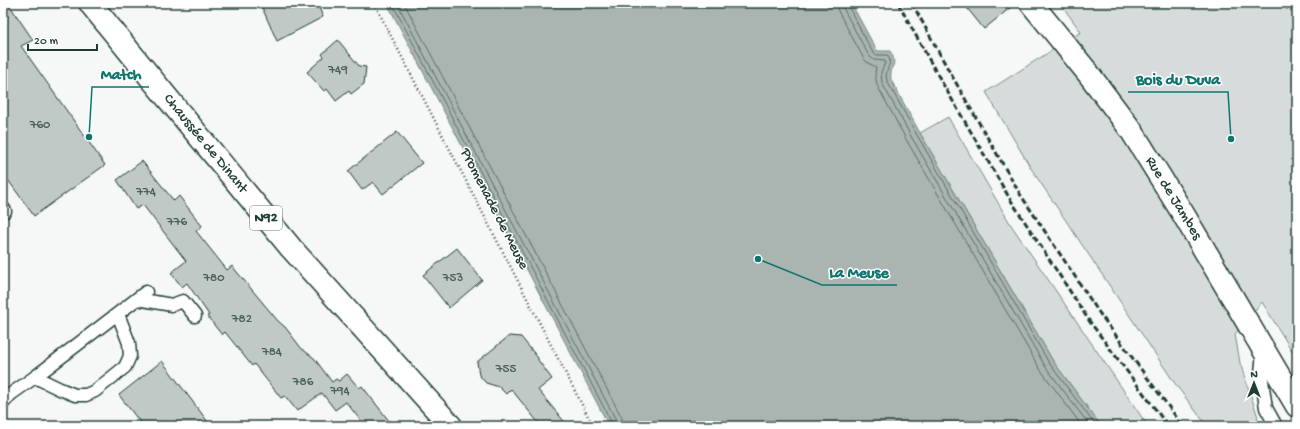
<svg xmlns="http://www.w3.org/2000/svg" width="1300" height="429" font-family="'Gochi Hand',sans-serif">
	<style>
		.green { fill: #d6dcdb; stroke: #7a8c88 }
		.water { fill: #aab5b1; stroke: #72857f }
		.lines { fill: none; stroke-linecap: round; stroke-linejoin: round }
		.shore { stroke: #576d66; stroke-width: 1 }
		.building { fill: #c0c9c6; stroke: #1f3d34 }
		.service-casing { stroke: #1f3d34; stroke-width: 15 }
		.secondary-casing { stroke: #1f3d34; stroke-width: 25 }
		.primary-casing { stroke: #1f3d34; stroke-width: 25 }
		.path { stroke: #1f3d34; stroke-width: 2.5; stroke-dasharray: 1 3; stroke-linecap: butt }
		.service { stroke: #fff; stroke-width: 12 }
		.secondary { stroke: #fff; stroke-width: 22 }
		.primary { stroke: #fff; stroke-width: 22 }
		.rail { stroke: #1f3d34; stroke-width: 3; stroke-dasharray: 6 3; stroke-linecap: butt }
		.labels { text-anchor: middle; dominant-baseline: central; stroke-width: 3; stroke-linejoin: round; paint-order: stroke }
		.number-label { font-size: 13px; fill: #476058 }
		.shield { fill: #fff; stroke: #627771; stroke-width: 1 }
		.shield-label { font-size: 14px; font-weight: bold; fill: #1f3d34 }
		.street-label { font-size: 15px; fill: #1f3d34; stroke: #fff }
		.leader { fill: none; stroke: #0f766e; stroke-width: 1.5 }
		.callout-dot { fill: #0f766e; stroke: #fff; stroke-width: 1.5 }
		.callout-label { font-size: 16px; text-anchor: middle; font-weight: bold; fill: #0f766e; stroke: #fff; stroke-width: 3; stroke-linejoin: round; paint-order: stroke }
	</style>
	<rect width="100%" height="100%" fill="#f6f7f7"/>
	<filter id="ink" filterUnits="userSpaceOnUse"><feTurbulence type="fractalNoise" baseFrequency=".025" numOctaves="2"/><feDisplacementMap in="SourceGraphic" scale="8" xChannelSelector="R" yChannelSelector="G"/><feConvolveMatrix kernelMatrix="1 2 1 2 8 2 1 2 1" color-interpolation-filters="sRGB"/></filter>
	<g filter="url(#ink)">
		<!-- green -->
		<g class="green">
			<polygon points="1060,3 1297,3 1297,359 1262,302 1235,334 1240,363 1258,417 1255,424 1256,426 1207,426 1176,385 1032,170 986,92 1081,32"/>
			<polygon points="948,117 1011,225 1143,419 1149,426 1101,426 1053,361 920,133"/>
		</g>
		<!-- water -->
		<path class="water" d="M387,3H851L877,51H890C899,65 889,66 891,80L920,133L1053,361L1101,426H609Z"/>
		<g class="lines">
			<!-- shore -->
			<g class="shore">
				<polyline points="392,3 612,423 612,426"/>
				<polyline points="397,3 616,420 617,426"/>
				<polyline points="404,3 622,418 623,426"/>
				<polyline points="836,3 838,11 864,59 868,63 876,67 875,74 877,85 907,141 1040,369 1082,426"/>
				<polyline points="842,3 843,8 869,56 874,60 885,61 885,63 881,72 882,83 912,138 1045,366 1090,426"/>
				<path d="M847,3L848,6L873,53L877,55H887C892,61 889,64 887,71C886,74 886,77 887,81L917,135L1049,363L1096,426"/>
			</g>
		</g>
		<!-- building -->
		<g class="building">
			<polygon points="3,3 8,3 33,40 21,46 105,165 34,216 3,173"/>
			<polygon points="260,3 317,3 323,17 277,41"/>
			<polygon points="963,3 1016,3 984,29"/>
			<polygon points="338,40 359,66 366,67 364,84 351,94 349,91 336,101 327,89 324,91 307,72 324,57 322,54"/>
			<polygon points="397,132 422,163 383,194 373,182 362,190 348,171"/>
			<polygon points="142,161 174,201 179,196 202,226 196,231 227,270 232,266 278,321 285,327 302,349 314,358 332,382 336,379 339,381 347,374 359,388 362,386 393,426 365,426 346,402 335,410 322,393 297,411 285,396 281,398 254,364 252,366 225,332 222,335 207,316 209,315 187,283 182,287 171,273 186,261 143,205 136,209 117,180"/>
			<polygon points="457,248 482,280 449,308 423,275"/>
			<polygon points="509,336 521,337 538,358 538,360 552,379 538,390 568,426 541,426 511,389 506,394 499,387 486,383 479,375 477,362"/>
			<polygon points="162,361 211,426 143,426 119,395"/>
		</g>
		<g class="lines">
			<!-- service casing -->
			<g class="service-casing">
				<g id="service">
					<polyline points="3,208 5,211"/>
					<polyline points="137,299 172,305 183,301 195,316"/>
					<polyline points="1263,352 1261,373 1266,408 1276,426"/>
					<polyline points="35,377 60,389 75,395 86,395 95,391 125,367 130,356 129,343 118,314"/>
					<polyline points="3,403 11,394 35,377 146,292"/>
				</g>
			</g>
			<!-- secondary casing -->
			<g class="secondary-casing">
				<g id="secondary">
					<path id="s1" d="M1031,3L1088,73L1131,130L1182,212L1297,406"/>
				</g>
			</g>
			<!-- primary casing -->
			<g class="primary-casing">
				<g id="primary">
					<path id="s2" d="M90,3L151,78L291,248L451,426"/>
				</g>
			</g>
			<!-- path -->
			<g class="path">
				<polyline points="374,3 593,426"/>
				<polyline points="1276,3 1297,13"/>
			</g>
			<!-- service -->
			<use href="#service" class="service"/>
			<!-- secondary -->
			<use href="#secondary" class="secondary"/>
			<!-- primary -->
			<use href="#primary" class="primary"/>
			<!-- rail -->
			<g class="rail">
				<polyline points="898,3 936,72 1010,199 1090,322 1168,426"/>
				<polyline points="912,3 948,69 1020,194 1100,314 1183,426"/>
			</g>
		</g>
	</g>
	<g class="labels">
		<!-- number labels -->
		<g class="number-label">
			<text x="338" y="70">749</text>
			<text x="40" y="125">760</text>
			<text x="146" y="192">774</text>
			<text x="177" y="222">776</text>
			<text x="214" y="278">780</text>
			<text x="453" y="278">753</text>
			<text x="242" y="319">782</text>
			<text x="272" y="352">784</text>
			<text x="506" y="369">755</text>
			<text x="303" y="382">786</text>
			<text x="340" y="391">794</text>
		</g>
		<!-- shield labels -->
		<rect class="shield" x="250" y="206" width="32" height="24" rx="3"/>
		<g class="shield-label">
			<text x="266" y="218">N92</text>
		</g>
		<!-- street labels -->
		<g class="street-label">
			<text stroke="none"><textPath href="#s2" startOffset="182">Chaussée de Dinant</textPath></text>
			<text stroke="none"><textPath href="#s1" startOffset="242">Rue de Jambes</textPath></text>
			<text transform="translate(494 209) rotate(63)">Promenade de Meuse</text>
		</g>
	</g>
	<!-- callouts -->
	<path class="leader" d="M89 137L92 87H149M1231 139L1228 92H1128M758 259L822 285H897"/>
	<g class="callout-dot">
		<circle cx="89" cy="137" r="4"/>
		<circle cx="1231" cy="139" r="4"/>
		<circle cx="758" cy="259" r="4"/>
	</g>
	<g class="callout-label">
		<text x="121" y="79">Match</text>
		<text x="1178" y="84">Bois du Duva</text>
		<text x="859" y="277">La Meuse</text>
	</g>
	<!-- margin -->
	<rect width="1300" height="429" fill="none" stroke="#fff" stroke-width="16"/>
	<rect x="8" y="8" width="1284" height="413" fill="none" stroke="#1f3d34" stroke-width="1.5" filter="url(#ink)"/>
	<!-- north arrow -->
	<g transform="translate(1254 383)" stroke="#ffffff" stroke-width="3" paint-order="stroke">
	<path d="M0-3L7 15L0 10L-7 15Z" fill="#1f3d34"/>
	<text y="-6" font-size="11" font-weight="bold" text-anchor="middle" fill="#1f3d34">N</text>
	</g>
	<!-- scale -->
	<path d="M28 44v6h69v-6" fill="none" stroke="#1f3d34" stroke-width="2"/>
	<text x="34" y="44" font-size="12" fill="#1f3d34" stroke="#ffffff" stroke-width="3" paint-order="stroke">20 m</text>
</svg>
